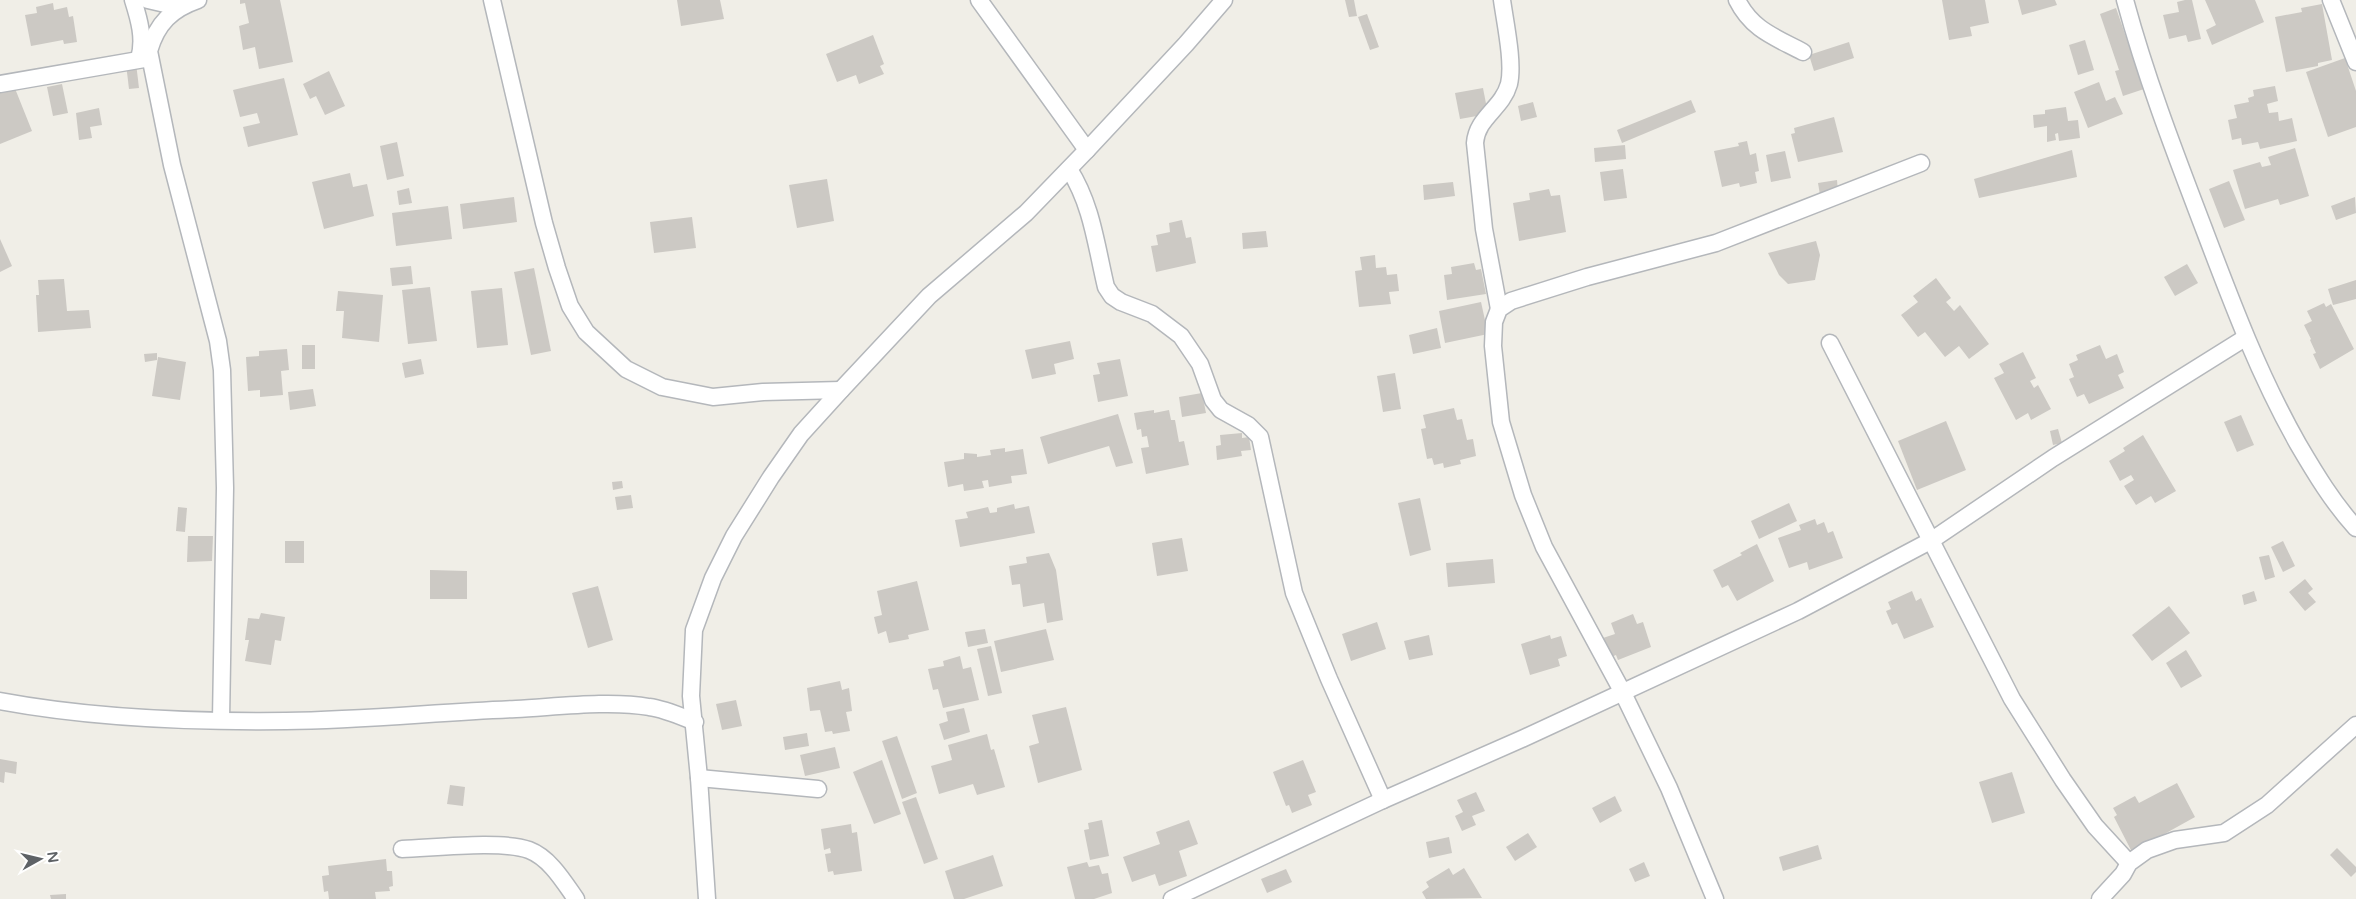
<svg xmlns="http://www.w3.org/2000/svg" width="2356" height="899" font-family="'Varela Round',sans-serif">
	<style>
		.building { fill: #ccc9c4 }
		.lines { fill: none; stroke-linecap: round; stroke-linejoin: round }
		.minor-casing { stroke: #b4b7bb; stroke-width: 19 }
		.minor { stroke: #fff; stroke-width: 16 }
	</style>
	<rect width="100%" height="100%" fill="#f0eee7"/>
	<!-- building -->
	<g class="building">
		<polygon points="240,0 280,0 293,62 259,69 255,47 243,50 239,26 249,23 245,3 240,4"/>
		<polygon points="677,0 720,0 724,19 681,26"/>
		<polygon points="1345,0 1354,0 1357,16 1349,17"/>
		<polygon points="1942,0 1985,0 1989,23 1970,27 1972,36 1949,40"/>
		<polygon points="2018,0 2055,0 2057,5 2022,15"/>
		<polygon points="2185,0 2192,0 2201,39 2188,42 2186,35 2169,39 2163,15 2179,12 2177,2"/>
		<polygon points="2205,0 2255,0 2264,22 2212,45 2206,30 2216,25"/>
		<polygon points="53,3 54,10 67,7 69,17 73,16 77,42 64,44 63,40 31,46 25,15 37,13 36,7"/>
		<polygon points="2322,4 2332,60 2318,63 2318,66 2286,72 2275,17 2302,12 2301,8"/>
		<polygon points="2116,8 2144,89 2123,96 2115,71 2119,70 2100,14"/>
		<polygon points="1367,14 1379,47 1370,50 1358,17"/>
		<polygon points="873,35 884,64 880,66 884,74 859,84 856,75 837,82 826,54"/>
		<polygon points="2085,40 2094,70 2078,75 2069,45"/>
		<polygon points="1849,42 1854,58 1814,71 1809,55"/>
		<polygon points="2345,58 2356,91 2356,127 2328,137 2306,72"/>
		<polygon points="136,63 139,88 129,89 126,64"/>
		<polygon points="329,71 345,106 325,115 316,96 310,99 303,84"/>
		<polygon points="284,78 298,135 248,147 243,127 260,123 257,113 240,117 233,90"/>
		<polygon points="2099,82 2106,101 2115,97 2123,114 2088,128 2074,92"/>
		<polygon points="62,84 68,113 53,116 47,87"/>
		<polygon points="14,86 32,131 0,144 0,92"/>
		<polygon points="2275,86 2278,101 2267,104 2269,113 2278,112 2279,121 2292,118 2297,141 2260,149 2258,142 2242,145 2241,138 2232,140 2228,120 2237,118 2234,105 2249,102 2248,98 2254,96 2253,90"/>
		<polygon points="1483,88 1488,114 1460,119 1455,93"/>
		<polygon points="1691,100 1696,112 1622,143 1617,130"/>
		<polygon points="1533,102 1537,117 1521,121 1518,106"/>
		<polygon points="2066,107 2068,121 2078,120 2080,138 2059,141 2058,133 2055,134 2056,140 2047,142 2047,126 2034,128 2033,115 2045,114 2045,110"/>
		<polygon points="99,108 102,125 90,127 92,138 79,140 76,113"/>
		<polygon points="1834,117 1843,152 1798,162 1791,134 1795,133 1794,128"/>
		<polygon points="1747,141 1750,155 1756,153 1759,171 1755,172 1757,183 1740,187 1739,183 1722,187 1714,151 1739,146 1738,143"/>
		<polygon points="397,142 404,176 387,180 380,146"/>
		<polygon points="1625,145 1626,159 1595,162 1594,148"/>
		<polygon points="2295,148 2309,196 2280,205 2278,199 2245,209 2233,170 2260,162 2262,167 2271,165 2268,157"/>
		<polygon points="2072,150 2077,177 1979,198 1974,179"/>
		<polygon points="1785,151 1791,178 1771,182 1766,155"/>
		<polygon points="1623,169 1627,198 1604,201 1600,172"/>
		<polygon points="350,173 353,187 367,184 374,216 324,229 312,182"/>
		<polygon points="827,179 834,221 797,228 789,185"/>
		<polygon points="1837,180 1838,192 1820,195 1818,183"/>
		<polygon points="2229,181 2245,220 2224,228 2209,189"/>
		<polygon points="1453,182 1455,196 1424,200 1423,185"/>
		<polygon points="409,188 412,203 399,205 397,191"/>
		<polygon points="1549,189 1551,196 1560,195 1566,232 1519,241 1513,203 1530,200 1529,193"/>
		<polygon points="514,197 517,222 463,229 460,204"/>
		<polygon points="2355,197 2356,213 2336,220 2331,206"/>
		<polygon points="448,206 452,239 396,246 392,213"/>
		<polygon points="692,217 696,248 654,253 650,222"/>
		<polygon points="1182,220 1186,238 1191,237 1196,263 1156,272 1151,246 1158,245 1156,235 1170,232 1169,223"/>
		<polygon points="1266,231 1268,247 1243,249 1242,233"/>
		<polygon points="0,239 12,266 0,272"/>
		<polygon points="1816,241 1820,255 1815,280 1788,284 1779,275 1768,253"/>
		<polygon points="1375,255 1376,268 1386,267 1387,275 1397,274 1399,291 1389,292 1391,304 1359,307 1355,271 1362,270 1360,257"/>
		<polygon points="1474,263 1476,270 1481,269 1486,294 1447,300 1444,275 1452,274 1451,267"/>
		<polygon points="2187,264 2198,283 2175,296 2164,277"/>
		<polygon points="411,266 413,284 392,286 390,268"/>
		<polygon points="534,268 551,351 531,355 514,272"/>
		<polygon points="1936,278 1951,298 1946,302 1954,311 1960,305 1989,344 1969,359 1959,346 1945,357 1925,332 1918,337 1901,315 1918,302 1913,296"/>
		<polygon points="64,279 67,311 89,310 91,328 38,332 36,295 39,295 38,280"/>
		<polygon points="2356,280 2356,299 2333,305 2328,289"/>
		<polygon points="430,287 437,341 408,344 402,290"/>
		<polygon points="502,288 508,345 477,348 471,291"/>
		<polygon points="338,291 383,295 379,342 342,338 344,311 336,311"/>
		<polygon points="1481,302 1488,334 1445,343 1439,311"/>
		<polygon points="2324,303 2326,307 2331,304 2354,349 2320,369 2313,354 2316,353 2310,340 2311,339 2304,325 2312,321 2307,311"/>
		<polygon points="1437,328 1441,348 1413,354 1409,335"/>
		<polygon points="1070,341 1074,359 1054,364 1056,374 1032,379 1025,350"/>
		<rect x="302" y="345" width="13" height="24"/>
		<polygon points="2100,345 2106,359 2117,354 2124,372 2118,375 2124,388 2089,404 2084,394 2077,397 2069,379 2074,377 2069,364 2078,360 2076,355"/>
		<polygon points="287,349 289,370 281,371 283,395 260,397 260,390 248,391 246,357 259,356 259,351"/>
		<polygon points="2023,352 2036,378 2030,381 2034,388 2038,385 2051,409 2031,420 2028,413 2016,420 1994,378 2004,373 1999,364"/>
		<polygon points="157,353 157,360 145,362 144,354"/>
		<polygon points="158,357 186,362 180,400 152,396"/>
		<polygon points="421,359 424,374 405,378 402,363"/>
		<polygon points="1120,359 1128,396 1098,402 1093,375 1100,374 1097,363"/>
		<polygon points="1395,373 1401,409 1383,412 1377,376"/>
		<polygon points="313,389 316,406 290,410 288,392"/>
		<polygon points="1202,393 1206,413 1182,417 1179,397"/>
		<polygon points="1454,408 1457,420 1462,419 1467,440 1473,439 1476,456 1460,460 1461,464 1444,468 1443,463 1434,465 1432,458 1427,459 1421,429 1426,428 1423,415"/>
		<polygon points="1154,410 1154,413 1169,410 1171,420 1175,420 1179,442 1184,441 1189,465 1146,474 1141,448 1149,447 1147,436 1142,437 1141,429 1137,430 1134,413"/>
		<polygon points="1118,414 1133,463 1116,467 1109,446 1048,464 1040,437"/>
		<polygon points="2241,415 2254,445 2237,452 2224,422"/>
		<polygon points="1946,421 1966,470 1917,490 1898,441"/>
		<polygon points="2058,429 2062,443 2053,445 2050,431"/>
		<polygon points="1242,433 1242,438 1249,437 1251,450 1241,451 1242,456 1217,460 1216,446 1221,445 1220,435"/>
		<polygon points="2143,435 2176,491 2155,503 2151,496 2136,505 2124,486 2134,480 2131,475 2120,481 2109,461 2125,451 2123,448"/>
		<polygon points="1005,448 1005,452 1023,449 1027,474 1011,476 1012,483 989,487 988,480 982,481 984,488 964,491 963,484 948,487 944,462 964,459 964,453 977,454 977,457 991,455 990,450"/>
		<polygon points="622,481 623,488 613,490 612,482"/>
		<polygon points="631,495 633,508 617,510 615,497"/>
		<polygon points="1420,498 1431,550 1410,556 1398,503"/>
		<polygon points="1789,503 1797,521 1759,539 1751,521"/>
		<polygon points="1014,504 1015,509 1029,506 1035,533 960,547 955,520 968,518 966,512 988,507 990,513 997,512 997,508"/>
		<polygon points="178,507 187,508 185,532 176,531"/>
		<polygon points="1815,519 1817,525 1824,522 1828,533 1833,531 1843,558 1809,570 1807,562 1789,568 1778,538 1801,530 1799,525"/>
		<polygon points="188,536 213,536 212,561 187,562"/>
		<polygon points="1182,538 1188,571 1157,576 1152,543"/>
		<rect x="285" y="541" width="19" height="22"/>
		<polygon points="2283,541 2295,566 2283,572 2271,547"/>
		<polygon points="1757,544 1774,581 1737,601 1728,585 1722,588 1713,570 1742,555 1740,553"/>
		<polygon points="1049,553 1056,570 1063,620 1047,623 1044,603 1023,607 1020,584 1012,585 1009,566 1027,563 1026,557"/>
		<polygon points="2269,555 2275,577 2265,580 2259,557"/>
		<polygon points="1493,559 1495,583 1448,587 1446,563"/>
		<polygon points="430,570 467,571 467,599 430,599"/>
		<polygon points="2305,579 2313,589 2308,593 2316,602 2305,611 2289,592"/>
		<polygon points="917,581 929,630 908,635 909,639 889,643 886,631 878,634 874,617 882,615 877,591"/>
		<polygon points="598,586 613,640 588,648 572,593"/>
		<polygon points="1912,591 1916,601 1921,598 1934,627 1904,639 1897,623 1892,625 1886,611 1891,609 1888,602"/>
		<polygon points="2254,591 2257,601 2244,605 2242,595"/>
		<polygon points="2169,606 2190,633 2152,661 2132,635"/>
		<polygon points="261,613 285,617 281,641 275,640 271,665 245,661 249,640 245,640 248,618 259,619"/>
		<polygon points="1633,614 1637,624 1643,622 1651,647 1618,660 1616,655 1611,657 1603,638 1615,634 1611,623"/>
		<polygon points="1377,622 1386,649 1351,661 1342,634"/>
		<polygon points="985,629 988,643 968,647 965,632"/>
		<polygon points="1046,629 1054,660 1001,672 994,641"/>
		<polygon points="1429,635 1433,655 1409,660 1404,641"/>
		<polygon points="1550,635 1551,639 1561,636 1567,656 1558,659 1560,666 1530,675 1521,644"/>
		<polygon points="991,646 1002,693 988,696 977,649"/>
		<polygon points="2186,650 2202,676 2181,688 2166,663"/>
		<polygon points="960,656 963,669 971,667 979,700 943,708 938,689 933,690 928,669 944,666 943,661"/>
		<polygon points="840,681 842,690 849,688 852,711 846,712 850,731 833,734 832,731 825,732 820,710 810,711 807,688"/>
		<polygon points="736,700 742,726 722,730 716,704"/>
		<polygon points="1066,707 1082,770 1038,783 1029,746 1039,743 1032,715"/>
		<polygon points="964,708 970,732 944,740 939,724 948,721 946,712"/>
		<polygon points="807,733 809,746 785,750 783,737"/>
		<polygon points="987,734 991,750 994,749 1005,787 977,795 973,784 939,794 931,766 952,760 948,745"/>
		<polygon points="897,736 917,793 902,799 882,741"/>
		<polygon points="835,747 840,768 805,776 800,755"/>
		<polygon points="0,759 17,762 16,774 5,772 4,783 0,782"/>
		<polygon points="882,760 901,814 874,824 853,772"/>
		<polygon points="1303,760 1316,792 1308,795 1312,805 1292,813 1289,805 1286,806 1273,772"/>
		<polygon points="2012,772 2025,813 1992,823 1979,782"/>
		<polygon points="2177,783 2195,817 2132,852 2114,817 2117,815 2113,808 2135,796 2139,803"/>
		<polygon points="450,785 465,787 463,806 447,804"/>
		<polygon points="1476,792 1485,811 1472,816 1476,825 1462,831 1455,816 1463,812 1457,800"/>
		<polygon points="1615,796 1622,811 1600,823 1592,808"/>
		<polygon points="916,797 938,859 924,864 902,802"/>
		<polygon points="1102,820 1109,856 1090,860 1084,830 1089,829 1088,823"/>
		<polygon points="1189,820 1198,844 1179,851 1187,876 1159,886 1155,874 1132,882 1123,857 1160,844 1156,832"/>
		<polygon points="851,824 852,833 857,832 862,871 834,875 833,871 828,872 825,854 831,853 830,848 824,850 821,829"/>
		<polygon points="1528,833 1537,847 1515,861 1506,847"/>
		<polygon points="1449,837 1452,853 1429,858 1426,842"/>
		<polygon points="1818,845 1822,859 1783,871 1779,857"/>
		<polygon points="2337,848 2356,867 2356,872 2351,877 2330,855"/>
		<polygon points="993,855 1003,886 964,899 954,899 945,871"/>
		<polygon points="386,859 387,871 392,871 393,886 389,887 390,891 375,892 376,899 329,899 328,891 324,892 322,876 329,875 328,866"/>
		<polygon points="1087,862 1089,867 1099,865 1102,874 1108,873 1112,893 1094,899 1075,899 1067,867"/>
		<polygon points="1644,862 1650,876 1635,882 1629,869"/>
		<polygon points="1449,868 1453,875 1464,868 1482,898 1426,899 1422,892 1429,887 1426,882"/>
		<polygon points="1286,869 1292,882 1267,893 1261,879"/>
		<polygon points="66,894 66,899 51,899 50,895"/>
	</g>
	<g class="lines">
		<!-- minor casing -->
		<g class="minor-casing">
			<g id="minor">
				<path d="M133,0C139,19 145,39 139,59"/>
				<polyline points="148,0 178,7"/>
				<path d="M198,0C172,9 157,23 149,51L172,165L218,341L222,370L225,488L221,720"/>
				<polyline points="492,0 544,223 557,268 570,306 586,332 626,369 662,387 713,397 763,392 841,390"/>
				<polyline points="979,0 1087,150"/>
				<path d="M1737,0C1752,30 1775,37 1803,52"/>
				<path d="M2125,0C2146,78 2175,153 2204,229C2232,303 2259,375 2298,444C2315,473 2333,503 2356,528"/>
				<polyline points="2331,0 2356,62"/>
				<polyline points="0,84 150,58"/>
				<path d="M1069,169C1092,205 1096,245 1106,287L1112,296L1121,302L1152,314L1181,336L1200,364L1213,400L1221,410L1248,425L1260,437L1294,593L1329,679L1383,800"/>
				<path d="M1499,309L1484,229L1475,143C1477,117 1502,109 1509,84C1514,63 1505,22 1502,0"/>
				<polyline points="1830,343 2012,699 2063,780 2095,826 2129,863"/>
				<path d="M0,701C91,718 193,722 286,721C363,720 440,712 516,709C556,707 610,700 649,707C665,709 680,716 695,722"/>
				<polyline points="699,778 818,789"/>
				<path d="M402,849C433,848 502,840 529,850C550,858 564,882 576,899"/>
				<polyline points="707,899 699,778 691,696 694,630 713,578 734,536 771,477 801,434 841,390 929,296 1026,213 1087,150 1186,44 1224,0"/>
				<polyline points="1172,899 1383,800 1524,738 1798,611 1932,540 2053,458 2245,338"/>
				<polyline points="1715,899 1669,788 1622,691 1544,547 1523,495 1501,422 1493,346 1494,322 1499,309 1511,301 1587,277 1716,243 1921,163"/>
				<polyline points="2100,899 2123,874 2129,863 2147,850 2175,840 2224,833 2267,805 2356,725"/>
			</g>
		</g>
		<!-- minor -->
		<use href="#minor" class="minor"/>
	</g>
	<!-- north arrow -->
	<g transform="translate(40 859) rotate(82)" stroke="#ffffff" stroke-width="4" paint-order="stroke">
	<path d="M0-4L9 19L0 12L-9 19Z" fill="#5e6266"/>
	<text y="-8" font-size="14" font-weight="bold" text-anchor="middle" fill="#5e6266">N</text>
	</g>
</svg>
